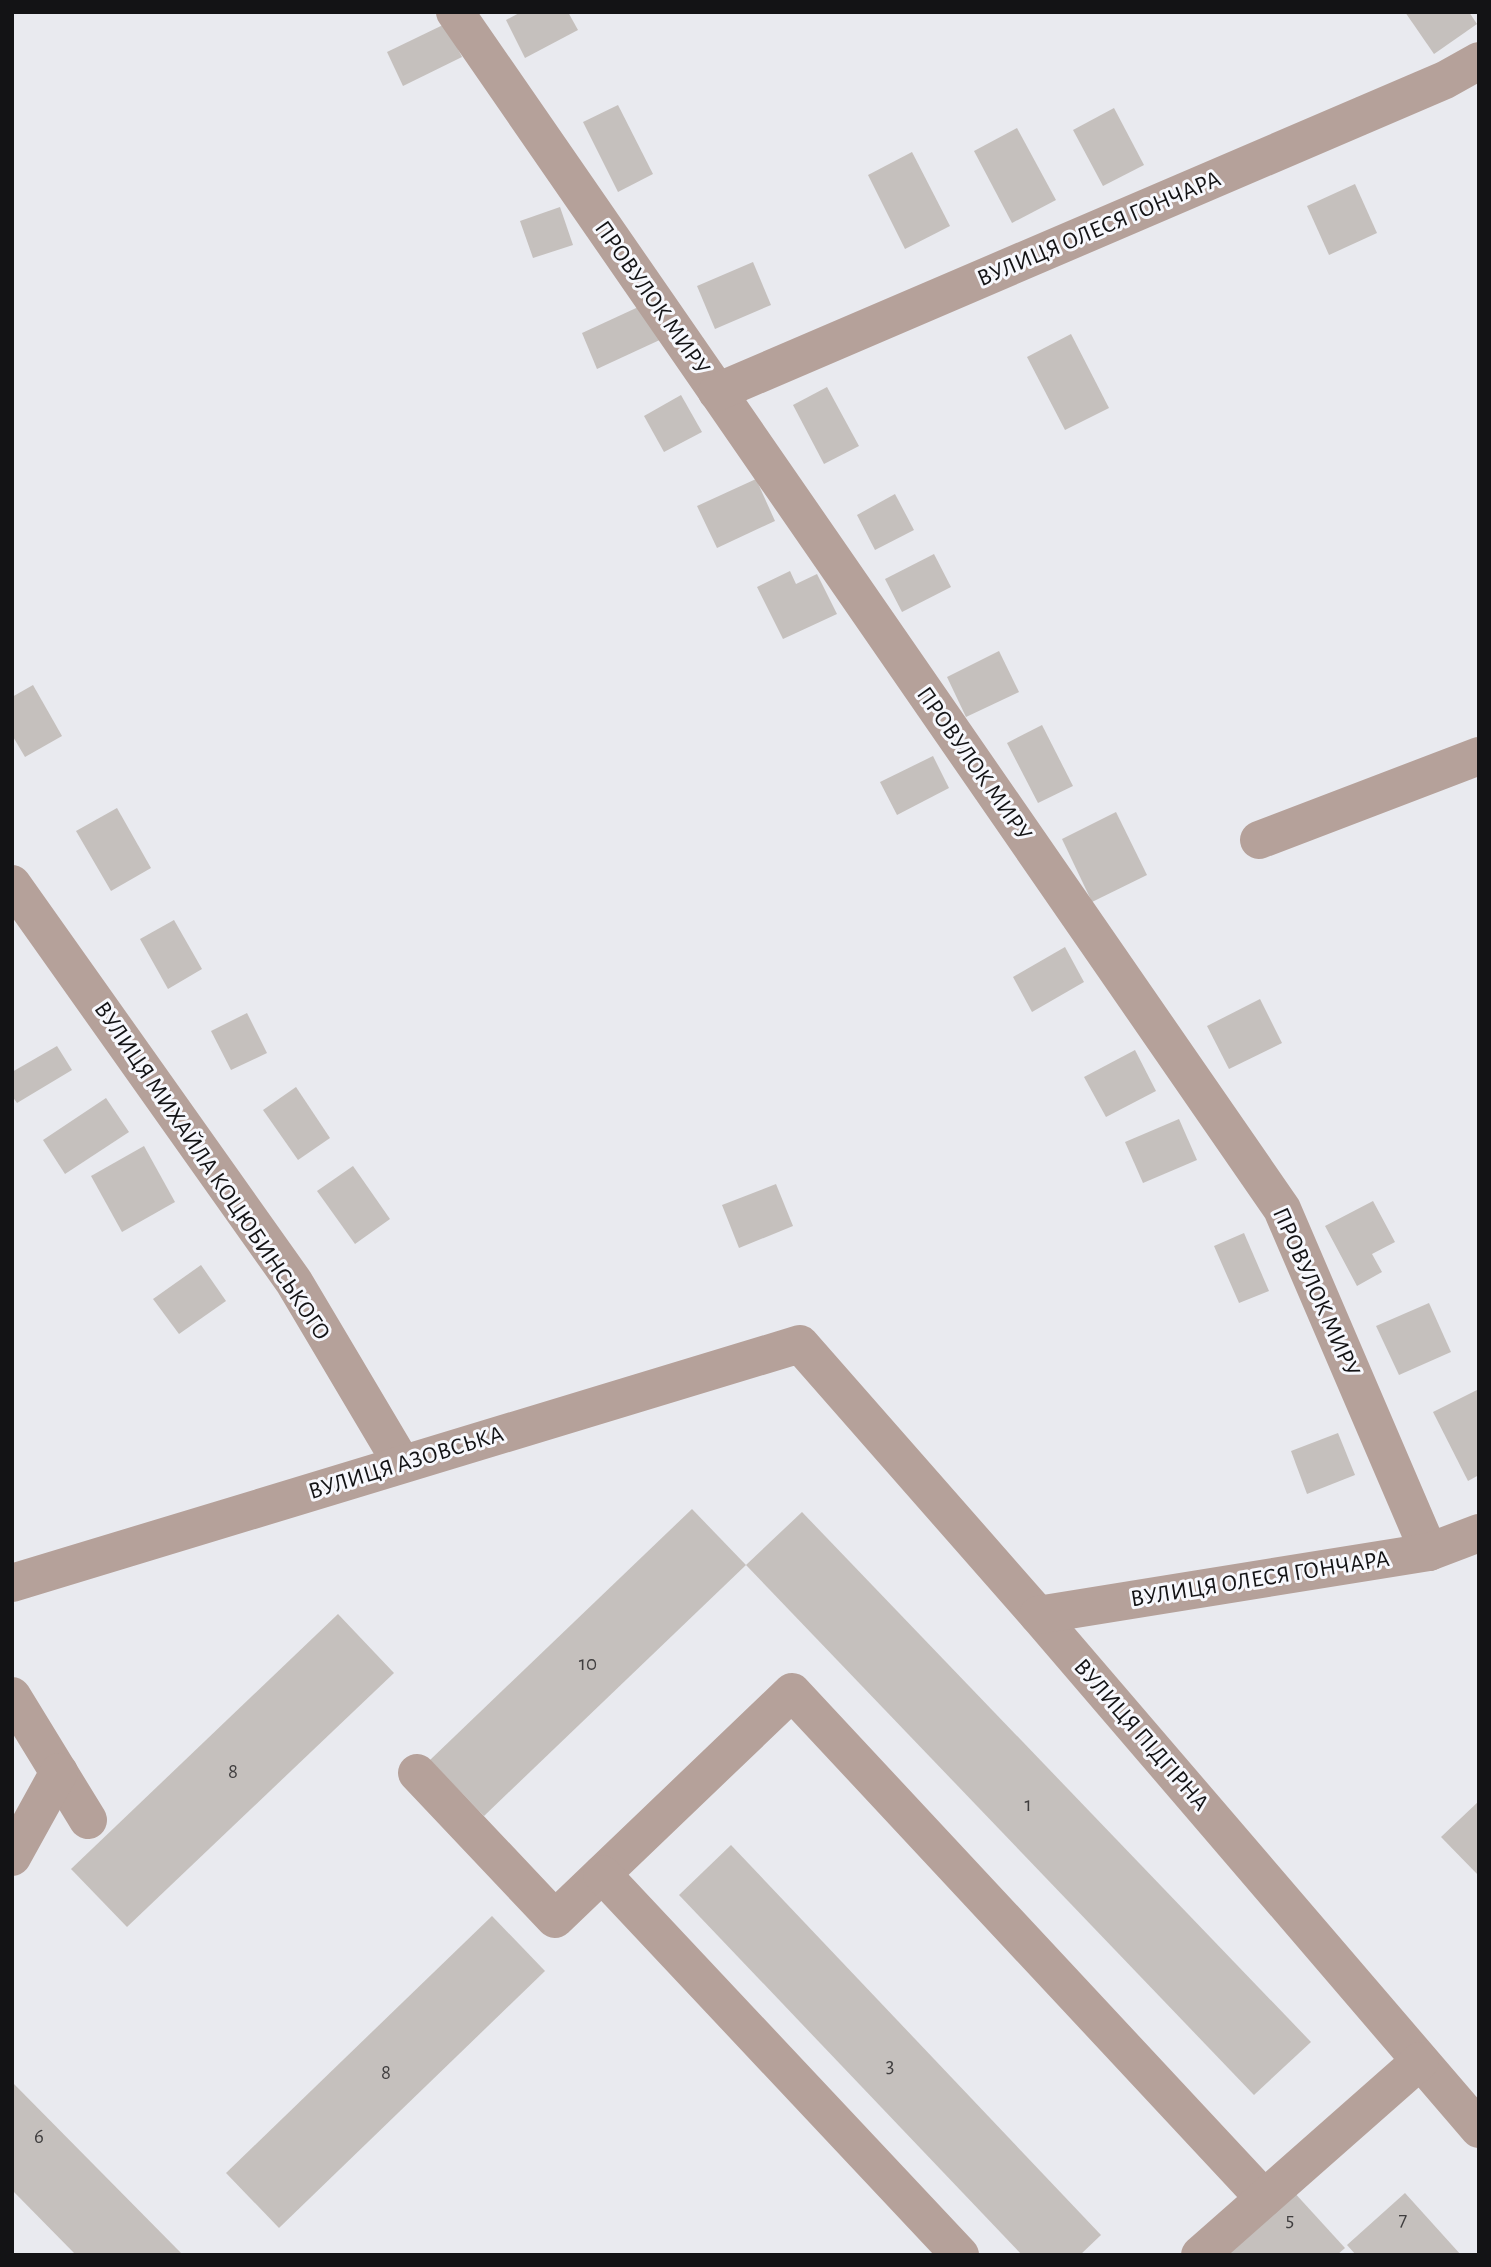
<svg xmlns="http://www.w3.org/2000/svg" width="1491" height="2267" font-family="'Alegreya Sans',sans-serif">
	<style>
		.building { fill: #c5c0bd }
		.lines { fill: none; stroke-linecap: round; stroke-linejoin: round }
		.minor { stroke: #b5a19a; stroke-width: 38 }
		.labels { text-anchor: middle; dominant-baseline: central; stroke-width: 6; stroke-linejoin: round; paint-order: stroke }
		.number-label { font-size: 21px; fill: #403e3f }
		.street-label { font-size: 24px; fill: #131315; stroke: #f7f8fd }
	</style>
	<rect width="100%" height="100%" fill="#e9eaef"/>
	<!-- building -->
	<g class="building">
		<polygon points="521,12 568,12 578,30 525,58 506,20"/>
		<polygon points="1405,12 1469,12 1477,24 1434,54"/>
		<polygon points="445,24 462,57 403,86 387,52"/>
		<polygon points="618,105 653,174 618,192 583,122"/>
		<polygon points="1114,108 1144,165 1103,186 1073,130"/>
		<polygon points="1017,128 1056,200 1012,223 974,151"/>
		<polygon points="912,152 950,226 905,249 868,175"/>
		<polygon points="1355,184 1377,233 1329,255 1307,206"/>
		<polygon points="560,207 573,245 533,258 520,221"/>
		<polygon points="753,262 771,305 715,329 697,286"/>
		<polygon points="647,303 664,338 597,369 582,333"/>
		<polygon points="1071,334 1109,408 1065,430 1027,357"/>
		<polygon points="827,387 859,446 824,464 793,405"/>
		<polygon points="681,395 702,432 664,452 644,416"/>
		<polygon points="756,479 775,521 717,548 697,506"/>
		<polygon points="895,494 914,530 875,550 857,515"/>
		<polygon points="934,554 951,587 902,612 885,579"/>
		<polygon points="790,571 796,584 817,574 837,614 783,639 757,587"/>
		<polygon points="999,651 1019,692 966,717 947,677"/>
		<polygon points="33,685 62,736 25,757 12,735 12,697"/>
		<polygon points="1042,725 1073,786 1038,803 1007,743"/>
		<polygon points="933,756 949,788 897,815 880,782"/>
		<polygon points="117,808 151,868 111,891 76,831"/>
		<polygon points="1116,812 1147,875 1092,902 1062,839"/>
		<polygon points="174,920 202,969 168,989 140,939"/>
		<polygon points="1065,947 1084,982 1032,1012 1013,977"/>
		<polygon points="1260,999 1282,1043 1229,1069 1207,1026"/>
		<polygon points="247,1013 267,1053 231,1070 211,1031"/>
		<polygon points="57,1046 72,1070 17,1103 12,1096 12,1072"/>
		<polygon points="1135,1050 1156,1091 1106,1117 1084,1077"/>
		<polygon points="296,1087 330,1138 298,1160 263,1110"/>
		<polygon points="106,1098 129,1132 65,1174 43,1140"/>
		<polygon points="1179,1119 1197,1160 1143,1183 1125,1142"/>
		<polygon points="144,1146 175,1202 122,1232 91,1176"/>
		<polygon points="353,1166 390,1219 355,1244 317,1191"/>
		<polygon points="776,1184 793,1226 739,1248 722,1205"/>
		<polygon points="1373,1201 1395,1242 1372,1254 1382,1272 1357,1286 1325,1226"/>
		<polygon points="1244,1233 1269,1291 1239,1303 1214,1246"/>
		<polygon points="201,1265 226,1301 179,1334 153,1299"/>
		<polygon points="1429,1303 1451,1352 1399,1375 1376,1326"/>
		<polygon points="1479,1389 1479,1475 1468,1481 1433,1412"/>
		<polygon points="1338,1433 1355,1475 1307,1494 1291,1451"/>
		<polygon points="692,1509 746,1565 484,1816 430,1760"/>
		<polygon points="802,1512 1311,2042 1254,2095 746,1565"/>
		<polygon points="338,1614 394,1673 127,1927 71,1869"/>
		<polygon points="1479,1801 1479,1876 1441,1837"/>
		<polygon points="731,1845 1101,2235 1080,2255 1022,2255 679,1895"/>
		<polygon points="492,1916 545,1971 279,2228 226,2173"/>
		<polygon points="12,2082 183,2255 76,2255 12,2190"/>
		<polygon points="1292,2190 1345,2248 1337,2255 1222,2255"/>
		<polygon points="1405,2193 1461,2255 1356,2255 1347,2245"/>
	</g>
	<g class="lines">
		<!-- minor -->
		<g class="minor">
			<polyline points="455,12 1282,1209 1429,1552"/>
			<polyline points="717,392 1445,80 1479,61"/>
			<polyline points="1259,840 1479,756"/>
			<polyline points="12,884 294,1282 402,1464"/>
			<polyline points="12,1583 800,1344 1038,1615 1479,2129"/>
			<polyline points="1038,1615 1429,1552 1479,1533"/>
			<polyline points="12,1696 88,1820"/>
			<polyline points="417,1773 555,1919 792,1692 1264,2198"/>
			<polyline points="12,1857 59,1772"/>
			<polyline points="602,1874 960,2255"/>
			<polyline points="1200,2255 1420,2061"/>
		</g>
	</g>
	<g class="labels">
		<!-- number labels -->
		<g class="number-label">
			<text x="588" y="1663">10</text>
			<text x="233" y="1771">8</text>
			<text x="1028" y="1804">1</text>
			<text x="890" y="2065">3</text>
			<text x="386" y="2072">8</text>
			<text x="39" y="2136">6</text>
			<text x="1290" y="2219">5</text>
			<text x="1403" y="2219">7</text>
		</g>
		<!-- street labels -->
		<g class="street-label">
			<text transform="translate(1099 229) rotate(-23)">ВУЛИЦЯ ОЛЕСЯ ГОНЧАРА</text>
			<text transform="translate(652 298) rotate(55)">ПРОВУЛОК МИРУ</text>
			<text transform="translate(974 764) rotate(55)">ПРОВУЛОК МИРУ</text>
			<text transform="translate(212 1171) rotate(56)">ВУЛИЦЯ МИХАЙЛА КОЦЮБИНСЬКОГО</text>
			<text transform="translate(1316 1292) rotate(66)">ПРОВУЛОК МИРУ</text>
			<text transform="translate(406 1463) rotate(-17)">ВУЛИЦЯ АЗОВСЬКА</text>
			<text transform="translate(1260 1579) rotate(-9)">ВУЛИЦЯ ОЛЕСЯ ГОНЧАРА</text>
			<text transform="translate(1141 1735) rotate(49)">ВУЛИЦЯ ПІДГІРНА</text>
		</g>
	</g>
	<!-- border -->
	<rect width="1491" height="2267" fill="none" stroke="#131315" stroke-width="28"/>
</svg>
